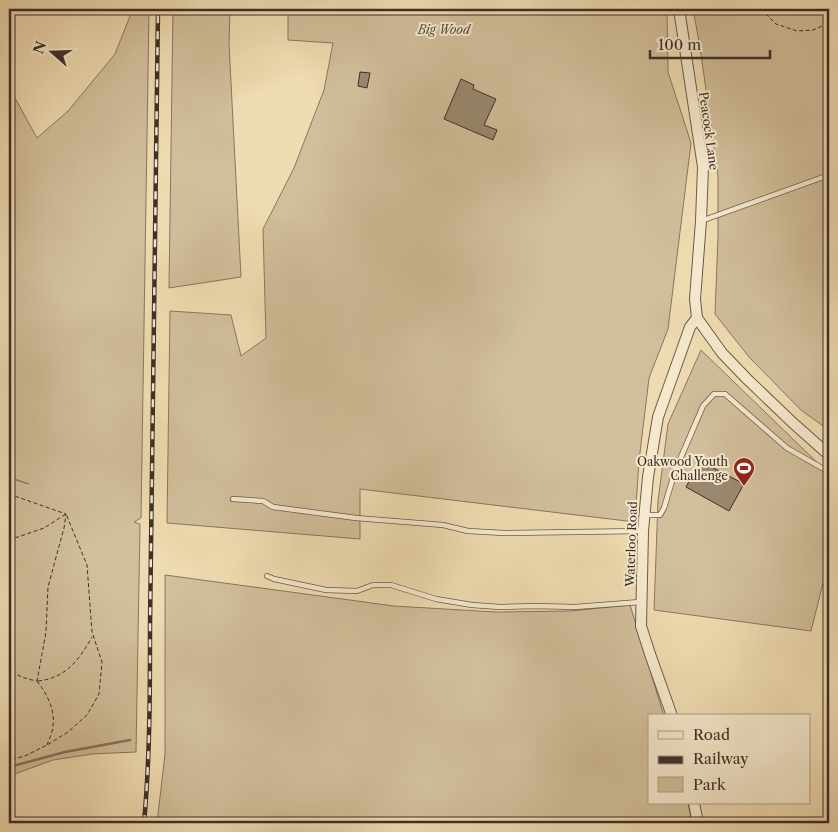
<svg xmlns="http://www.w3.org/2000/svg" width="838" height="832" font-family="'Libre Caslon Text',serif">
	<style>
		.green { fill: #d1be9a; stroke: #877662 }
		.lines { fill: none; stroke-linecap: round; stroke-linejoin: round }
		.stream { stroke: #83735f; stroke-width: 2.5 }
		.building { fill: #9a8870; stroke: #3d2f2a }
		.service-casing { stroke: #6a5a4c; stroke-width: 6 }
		.tertiary-casing { stroke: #6a5a4c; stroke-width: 12 }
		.path { stroke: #3d2f2a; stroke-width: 1; stroke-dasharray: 4 2.5; stroke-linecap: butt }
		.service { stroke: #f5e8cc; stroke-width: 4.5 }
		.tertiary { stroke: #f5e8cc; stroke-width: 10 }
		.rail-casing { stroke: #3d2f2a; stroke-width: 4.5 }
		.rail { stroke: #f5e8cc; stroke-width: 2.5; stroke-dasharray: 8; stroke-linecap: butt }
		.labels { text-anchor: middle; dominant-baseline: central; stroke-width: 4; stroke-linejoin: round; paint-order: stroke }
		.park-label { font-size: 12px; font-style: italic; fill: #5b4c40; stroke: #f5e8cc }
		.street-label { font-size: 12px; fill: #3d2f2a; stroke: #f5e8cc }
		.poi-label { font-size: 12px; fill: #3d2f2a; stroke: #f5e8cc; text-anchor: end }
	</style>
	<rect width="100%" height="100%" fill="#efdbb1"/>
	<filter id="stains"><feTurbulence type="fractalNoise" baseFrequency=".004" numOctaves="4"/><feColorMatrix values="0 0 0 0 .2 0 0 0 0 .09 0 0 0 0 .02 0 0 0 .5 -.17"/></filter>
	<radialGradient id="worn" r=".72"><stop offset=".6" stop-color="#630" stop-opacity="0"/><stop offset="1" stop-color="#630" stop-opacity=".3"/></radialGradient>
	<!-- green -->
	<g class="green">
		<polygon points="131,9 149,9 141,518 134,522 140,524 136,752 92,754 53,760 9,776 9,478 29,484 9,477 9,87 37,138 68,111 115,54 130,16"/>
		<polygon points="173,9 230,9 229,44 241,277 169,288"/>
		<polygon points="288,9 667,9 668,72 691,143 668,329 649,378 639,461 635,522 360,489 360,539 167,523 170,311 231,315 241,356 266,338 263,229 294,168 324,90 333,43 288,40"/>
		<polygon points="693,9 829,9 829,430 802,411 749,357 715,314 718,237 718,176 700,47"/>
		<polygon points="701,350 829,474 829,559 811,631 654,610 658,501 668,424"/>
		<polygon points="165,575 394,606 496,612 570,611 630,605 664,716 649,716 649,803 688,803 692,823 157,823 165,754"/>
	</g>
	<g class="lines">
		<!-- stream -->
		<polyline class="stream" points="9,767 65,752 130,740"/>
	</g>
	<!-- building -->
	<g class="building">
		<polygon points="360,72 370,73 367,88 358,86"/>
		<polygon points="461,79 474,85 473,89 496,99 484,125 497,130 493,140 444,119"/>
		<polygon points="700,461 744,484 729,511 686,487"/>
	</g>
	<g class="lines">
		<!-- service casing -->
		<g class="service-casing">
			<g id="service">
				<polyline points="701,221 829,175"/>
				<polyline points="233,499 263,501 273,507 356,518 443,525 468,531 504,533 643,531"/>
				<polyline points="646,515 660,515 664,508 675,471 703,406 714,394 725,394 787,448 829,472"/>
				<polyline points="267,576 274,579 326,590 357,591 373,585 391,585 436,599 472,605 500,607 535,606 575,607 640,602"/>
			</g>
		</g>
		<!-- tertiary casing -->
		<g class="tertiary-casing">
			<g id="tertiary">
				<polyline points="679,9 703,167 701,221 695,299 697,318"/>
				<polyline points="697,318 722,353 747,379 793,423 829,455"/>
				<polyline points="672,716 650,654 641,626 643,531 648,477 658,417 690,327 697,318"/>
				<polyline points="694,803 698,823"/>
			</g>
		</g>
		<!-- path -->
		<g class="path">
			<polyline points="276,9 279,10 282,9"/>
			<polyline points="367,9 369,10 372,9"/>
			<polyline points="517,9 558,13 564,9"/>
			<polyline points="761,9 776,24 797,31 813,30 829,23"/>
			<path d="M9,494L66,514L64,528L48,587L46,632L37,681C26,679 17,676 9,669"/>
			<polyline points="9,540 44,528 66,514 87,565 92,632 102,662 99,694 87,715 68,732 47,745 25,756 9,760"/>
			<path d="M37,681C47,694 55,709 53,726C53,732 49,739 47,745"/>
			<path d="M38,681C66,678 79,660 92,637"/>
		</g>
		<!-- service -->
		<use href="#service" class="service"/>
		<!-- tertiary -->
		<use href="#tertiary" class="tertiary"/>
		<!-- rail casing -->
		<g class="rail-casing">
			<path id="rail" d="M144,823C150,757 150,691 150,625L158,9"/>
		</g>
		<!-- rail -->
		<use href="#rail" class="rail"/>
	</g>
	<!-- icons -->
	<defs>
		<g id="stadium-pin" transform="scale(1.125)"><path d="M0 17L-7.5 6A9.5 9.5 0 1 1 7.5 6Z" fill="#8f2418" stroke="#f5e8cc"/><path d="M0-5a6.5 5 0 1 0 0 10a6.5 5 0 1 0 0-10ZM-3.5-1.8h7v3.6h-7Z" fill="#fff"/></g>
	</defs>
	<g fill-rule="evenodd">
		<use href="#stadium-pin" x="744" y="468"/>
	</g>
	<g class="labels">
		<!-- park labels -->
		<g class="park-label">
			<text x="444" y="29">Big Wood</text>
		</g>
		<!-- street labels -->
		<g class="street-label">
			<text transform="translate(709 131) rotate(82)">Peacock Lane</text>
			<text transform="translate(631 544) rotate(-88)">Waterloo Road</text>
		</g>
		<!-- poi labels -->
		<g class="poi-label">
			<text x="728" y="461">Oakwood Youth<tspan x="728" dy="14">Challenge</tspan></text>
		</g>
	</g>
	<!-- margin -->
	<rect width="838" height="832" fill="none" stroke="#efdbb1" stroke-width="30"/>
	<rect x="10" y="10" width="818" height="812" fill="none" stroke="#3d2f2a" stroke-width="2.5"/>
	<rect x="15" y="15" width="808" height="802" fill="none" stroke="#3d2f2a"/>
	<!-- legend -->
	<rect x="648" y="714" width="162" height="90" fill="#f5e8cc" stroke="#ab9e8b"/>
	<rect x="658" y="731" width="25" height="8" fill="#f5e8cc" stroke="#ab9e8b"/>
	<text x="693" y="740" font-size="15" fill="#3d2f2a">Road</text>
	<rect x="658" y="756" width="25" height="8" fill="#3d2f2a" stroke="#ab9e8b"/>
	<text x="693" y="764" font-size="15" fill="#3d2f2a">Railway</text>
	<rect x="658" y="777" width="25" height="15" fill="#d1be9a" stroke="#ab9e8b"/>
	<text x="693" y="790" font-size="15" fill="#3d2f2a">Park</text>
	<!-- north arrow -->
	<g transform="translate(52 52) rotate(290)" stroke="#f5e8cc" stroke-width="4" paint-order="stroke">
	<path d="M0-4L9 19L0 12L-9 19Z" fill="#3d2f2a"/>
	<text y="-8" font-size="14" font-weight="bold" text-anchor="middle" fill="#3d2f2a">N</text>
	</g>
	<!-- scale -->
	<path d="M650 50v8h120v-8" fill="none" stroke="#3d2f2a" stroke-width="2.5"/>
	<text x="658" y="50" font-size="15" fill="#3d2f2a" stroke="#f5e8cc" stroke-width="4" paint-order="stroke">100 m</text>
	<rect width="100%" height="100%" filter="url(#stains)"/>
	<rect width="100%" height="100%" fill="url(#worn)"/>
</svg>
